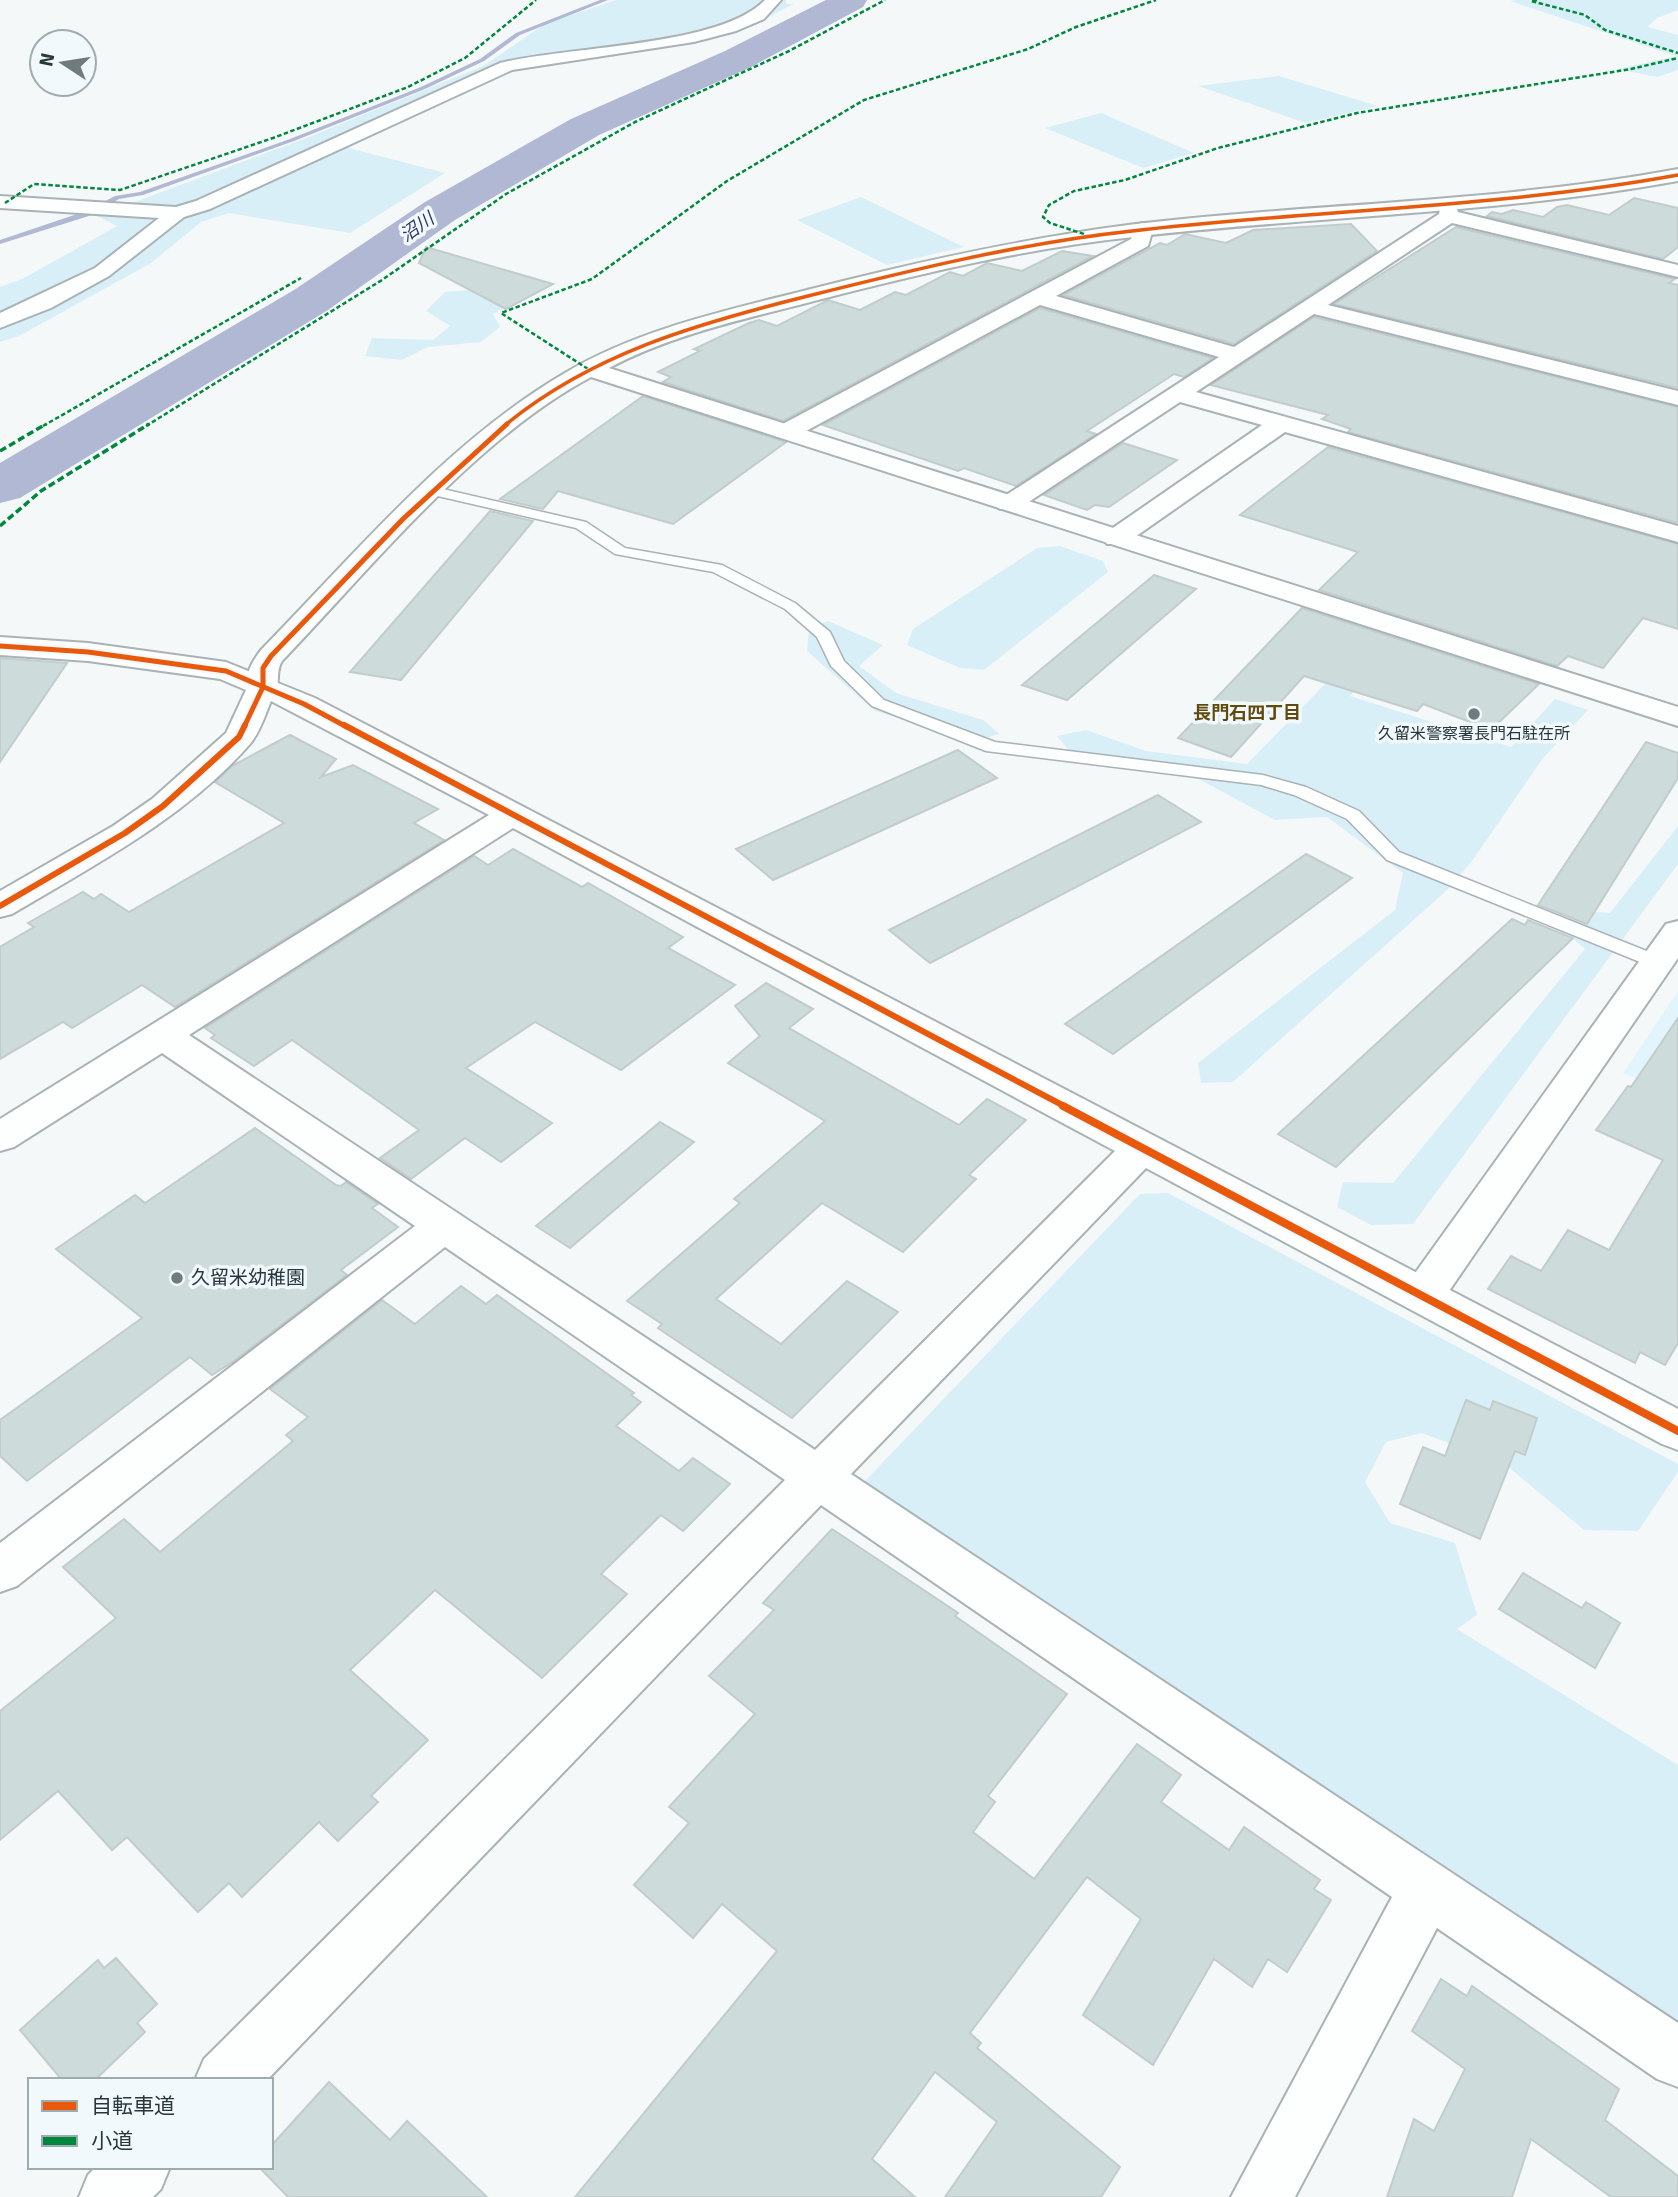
<svg xmlns="http://www.w3.org/2000/svg" width="1678" height="2197" font-family="Signika,'Noto Sans JP',sans-serif">
	<style>
		.built { fill: #e3f5fc }
		.green { fill: #d9eff7 }
		.lines { fill: none; stroke-linecap: round; stroke-linejoin: round }
		.stream { fill: #b1b8d4; fill-rule: evenodd }
		.river { fill: #b1b8d4; fill-rule: evenodd }
		.building { fill: #cedbdb; stroke: #c2cccc; stroke-width: 2 }
		.lane-casing { stroke: #a9b2b5; stroke-width: 3 }
		.street-casing { stroke: #a9b2b5; stroke-width: 4 }
		.secondary-casing { stroke: #a9b2b5; stroke-width: 4 }
		.lane { fill: #fdfefe; fill-rule: evenodd }
		.street { fill: #fdfefe; fill-rule: evenodd }
		.secondary { fill: #fdfefe; fill-rule: evenodd }
		.quiet-far1 { stroke: #00873e; stroke-width: 2.5; stroke-dasharray: 4.5 2.5; stroke-linecap: butt }
		.quiet { stroke: #00873e; stroke-width: 3.5; stroke-dasharray: 7 3.5; stroke-linecap: butt }
		.cycleway-far3-casing { stroke: #f1f9fc; stroke-width: 5 }
		.cycleway-far2-casing { stroke: #f1f9fc; stroke-width: 9 }
		.cycleway-far1-casing { stroke: #f1f9fc; stroke-width: 10 }
		.cycleway-casing { stroke: #f1f9fc; stroke-width: 12 }
		.cycleway-far3 { stroke: #e8590c; stroke-width: 3.5 }
		.cycleway-far2 { stroke: #e8590c; stroke-width: 5 }
		.cycleway-far1 { stroke: #e8590c; stroke-width: 6 }
		.cycleway { stroke: #e8590c; stroke-width: 8 }
		.poi-dot { fill: #6f7b7f; stroke: #f1f9fc; stroke-width: 2.5 }
		.labels { text-anchor: middle; dominant-baseline: central; stroke-width: 7; stroke-linejoin: round; paint-order: stroke }
		.far-poi-label { font-size: 16px; fill: #27373d; stroke: #f1f9fc }
		.far-water-label { font-size: 18px; font-style: italic; fill: #2a3063; stroke: #f1f9fc }
		.far-neighbourhood-label { font-size: 18px; font-weight: bold; fill: #614a0d; stroke: #f1f9fc }
		.poi-label { font-size: 19px; fill: #27373d; stroke: #f1f9fc; text-anchor: start }
	</style>
	<rect width="100%" height="100%" fill="#f4f8f9"/>
	<!-- built -->
	<polygon class="built" points="1678,991 1678,1096 1623,1073"/>
	<!-- green -->
	<g class="green">
		<polygon points="616,0 786,0 786,4 794,4 737,33 628,53 525,63 345,147 445,173 350,233 229,213 201,222 151,263 19,336 0,342 0,287 24,278 117,226 97,216 304,139 483,66 545,24"/>
		<polygon points="1517,0 1678,0 1678,10 1657,18 1647,27 1678,35 1678,70 1657,77 1618,69 1676,56 1510,1"/>
		<polygon points="1279,76 1378,106 1306,123 1198,86"/>
		<polygon points="1101,113 1194,153 1143,168 1045,128"/>
		<polygon points="861,197 964,247 887,265 797,220"/>
		<polygon points="494,288 524,297 493,314 500,327 481,342 428,347 402,360 365,356 372,338 433,340 450,326 426,311 445,292"/>
		<polygon points="1060,546 1103,561 1108,572 984,670 960,668 907,645 913,629 1037,548"/>
		<polygon points="828,621 883,645 859,666 896,693 983,720 1000,734 973,741 875,711 807,651 809,629"/>
		<polygon points="1389,650 1350,696 1511,747 1555,699 1588,710 1543,758 1472,861 1447,890 1233,1082 1201,1083 1198,1063 1395,910 1403,873 1327,817 1275,820 1169,763 1070,752 1057,736 1086,730 1146,751 1247,764 1325,684"/>
		<polygon points="1678,826 1678,864 1413,1224 1371,1225 1337,1207 1343,1182 1393,1183 1585,949 1561,928 1572,910 1610,913"/>
		<polygon points="1168,1193 1678,1464 1678,1472 1638,1531 1584,1530 1506,1465 1422,1433 1386,1442 1365,1482 1390,1523 1455,1543 1477,1615 1457,1629 1678,1765 1678,2021 865,1481 1140,1194"/>
	</g>
	<g class="lines">
		<!-- stream -->
		<polygon class="stream" points="600,0 608,0 520,35 484,61 425,89 294,141 143,195 119,199 92,215 0,244 0,240 86,211 115,196 140,192 290,139 421,87 480,59 516,33"/>
		<!-- river -->
		<polygon class="river" points="826,0 867,0 863,7 751,67 599,135 455,220 328,310 20,498 0,503 0,463 294,290 425,202 571,119 725,51"/>
	</g>
	<!-- building -->
	<g class="building">
		<polygon points="1634,198 1678,208 1678,247 1663,259 1487,216 1492,212 1502,214 1513,210 1543,217 1557,207 1567,205 1609,215"/>
		<polygon points="1351,224 1377,251 1234,344 1063,295 1160,243 1167,245 1185,234 1226,243 1253,230"/>
		<polygon points="1456,227 1675,279 1669,283 1678,285 1678,388 1334,304"/>
		<polygon points="426,247 553,284 506,309 419,263"/>
		<polygon points="1062,251 1093,256 783,421 663,382 671,377 658,372 700,351 694,349 749,323 759,320 777,326 828,300 860,310 895,292 906,295 950,272 963,276 987,263 1022,271"/>
		<polygon points="1040,308 1213,358 1184,377 1174,374 1087,431 1096,434 1016,486 964,468 958,471 823,425"/>
		<polygon points="1314,317 1678,407 1678,523 1348,432 1351,429 1322,419 1328,415 1211,385"/>
		<polygon points="643,396 786,442 673,524 558,491 543,509 500,499"/>
		<polygon points="1123,443 1177,460 1109,507 1095,505 1087,510 1044,495"/>
		<polygon points="1328,447 1678,544 1678,629 1643,618 1603,668 1568,656 1557,666 1319,590 1358,552 1240,515"/>
		<polygon points="490,511 533,521 401,680 350,672"/>
		<polygon points="1154,575 1196,589 1067,700 1022,685"/>
		<polygon points="1302,608 1539,684 1491,730 1423,704 1417,711 1304,676 1231,757 1178,738"/>
		<polygon points="0,658 67,663 0,762"/>
		<polygon points="290,735 336,759 321,777 353,765 438,809 414,823 444,840 175,1007 142,985 72,1028 63,1022 0,1059 0,947 34,927 28,923 83,892 94,899 101,894 129,912 284,823 215,782 232,766"/>
		<polygon points="1646,742 1678,753 1678,778 1587,924 1538,905"/>
		<polygon points="958,750 997,778 773,880 736,849"/>
		<polygon points="1158,795 1201,822 930,963 889,930"/>
		<polygon points="513,849 582,887 588,883 683,937 668,948 735,985 621,1070 535,1022 466,1068 552,1123 501,1162 465,1138 411,1179 380,1158 419,1130 292,1040 254,1066 211,1038 215,1035 205,1028 474,856 488,865"/>
		<polygon points="1306,854 1352,878 1113,1054 1065,1024"/>
		<polygon points="1512,919 1525,925 1528,920 1573,938 1336,1167 1278,1134"/>
		<polygon points="766,983 813,1009 789,1028 959,1125 987,1099 1026,1120 969,1175 976,1179 903,1252 822,1203 716,1299 781,1344 847,1281 898,1312 792,1418 658,1328 662,1324 627,1301 740,1203 734,1199 825,1121 728,1063 760,1036 735,1006"/>
		<polygon points="1678,1018 1678,1343 1665,1365 1640,1352 1635,1363 1488,1289 1511,1256 1541,1271 1568,1230 1609,1250 1663,1160 1596,1130 1628,1086 1631,1087"/>
		<polygon points="660,1122 694,1142 570,1248 536,1226"/>
		<polygon points="255,1128 336,1185 341,1186 346,1182 378,1204 372,1208 398,1227 341,1270 347,1275 234,1361 212,1375 190,1357 27,1481 0,1456 0,1420 142,1318 56,1249 135,1195 145,1203"/>
		<polygon points="461,1286 486,1304 497,1295 634,1393 631,1395 641,1402 616,1426 679,1471 693,1458 730,1484 683,1531 661,1515 601,1574 627,1594 542,1678 435,1590 350,1670 428,1740 371,1796 378,1802 338,1841 319,1822 242,1897 229,1883 198,1912 127,1837 112,1850 58,1791 0,1840 0,1711 116,1618 63,1567 124,1519 160,1552 293,1441 286,1435 308,1417 270,1389 382,1300 415,1324"/>
		<polygon points="1466,1400 1490,1410 1493,1401 1537,1418 1525,1455 1515,1451 1480,1539 1400,1504 1423,1447 1445,1456"/>
		<polygon points="832,1529 958,1613 955,1616 1067,1694 988,1796 995,1802 973,1832 1034,1879 1137,1744 1181,1775 1161,1802 1229,1850 1244,1827 1320,1880 1314,1889 1331,1900 1287,1972 1268,1959 1252,1987 1214,1959 1153,2065 1083,2015 1141,1919 1087,1877 970,2033 981,2043 977,2048 1120,2167 1101,2197 945,2197 997,2122 935,2072 872,2159 915,2197 575,2197 777,1951 722,1904 693,1938 634,1885 689,1823 669,1807 755,1714 709,1676 774,1610 763,1603"/>
		<polygon points="1523,1573 1582,1608 1586,1602 1620,1623 1595,1668 1499,1609"/>
		<polygon points="116,1958 157,2004 137,2023 145,2032 95,2080 62,2080 20,2030 98,1960 104,1968"/>
		<polygon points="1441,1979 1467,1996 1472,1986 1619,2089 1605,2120 1678,2176 1678,2197 1611,2197 1531,2139 1512,2197 1387,2197 1414,2119 1434,2131 1465,2069 1412,2031"/>
		<polygon points="329,2082 390,2140 407,2121 487,2197 288,2197 259,2167 271,2167 271,2146"/>
	</g>
	<g class="lines">
		<!-- lane casing -->
		<g class="lane-casing">
			<polygon id="lane" points="434,487 586,522 625,548 722,565 795,603 830,632 844,661 884,700 995,742 1263,775 1306,787 1359,811 1399,852 1664,958 1667,962 1664,966 1650,966 1387,860 1347,819 1294,795 1261,785 986,751 872,706 831,666 817,637 785,609 713,572 615,554 576,528 429,494 427,491"/>
		</g>
		<!-- street casing -->
		<g class="street-casing">
			<g id="street">
				<path d="M765,0H781L764,19L736,31L694,42L512,70L210,209L184,217L109,276L51,308L0,328V313L95,268L159,218L0,208V196L176,207L196,201L500,63C567,46 720,47 765,0Z"/>
				<polygon points="1448,203 1455,205 1458,212 1678,265 1678,277 1452,223 1328,305 1678,391 1678,405 1314,314 1196,392 1678,526 1678,542 1285,432 1125,544 1107,544 1103,538 1107,532 1262,425 1180,402 1018,509 1000,509 996,504 1000,499 1219,357 1040,305 795,437 777,437 774,432 777,427 1131,239 1136,225 1143,223 1153,229 1148,246 1056,296 1234,347 1439,214 1441,205"/>
				<path d="M0,637L88,643L226,662L315,698L1678,1409V1450L1662,1444L1146,1168L851,1474L1678,2023V2087L1657,2079L1437,1928L1295,2197H1231L1392,1897L821,1505L267,2080H195L204,2059L785,1480L445,1247L17,1586L0,1592V1543L415,1226L162,1053L14,1147L0,1151V1119L489,815L271,701C265,715 260,732 250,744C185,818 96,864 12,914L0,917V891L113,826L152,799L226,733L246,690L220,679L88,661L0,655ZM513,828L1115,1151L815,1450L189,1035Z"/>
				<polygon points="96,2167 170,2167 161,2189 153,2197 79,2197 88,2175"/>
			</g>
		</g>
		<!-- secondary casing -->
		<g class="secondary-casing">
			<g id="secondary">
				<path d="M1678,169V181C1498,214 1315,216 1133,237C1028,248 924,273 822,299C750,318 675,333 609,368L1678,707V726L591,377C475,439 372,567 282,661C275,672 281,683 274,693L263,696L252,693C242,678 251,663 261,650C356,553 447,442 565,373C639,329 725,311 807,290C913,263 1020,239 1128,225C1311,203 1496,203 1678,169Z"/>
				<polygon points="1678,921 1678,958 1438,1307 1423,1311 1408,1307 1402,1295 1408,1283 1666,924"/>
			</g>
		</g>
		<!-- lane -->
		<use href="#lane" class="lane"/>
		<!-- street -->
		<use href="#street" class="street"/>
		<!-- secondary -->
		<use href="#secondary" class="secondary"/>
		<!-- quiet-far1 -->
		<g class="quiet-far1">
			<polyline points="1537,0 1531,1 1585,15 1605,30 1678,53"/>
			<polyline points="5,203 34,184 120,190 273,138 408,87 465,58 536,0"/>
			<polyline points="1084,234 1050,223 1043,217 1049,205 1074,191 1125,180 1218,148 1357,113 1631,69 1678,58"/>
			<polyline points="588,369 501,313 592,279 727,181 864,100 1028,49 1076,27 1156,0"/>
			<polyline points="43,426 301,278"/>
			<polyline points="146,426 382,280 506,194 635,122 789,51 885,0"/>
		</g>
		<!-- quiet -->
		<g class="quiet">
			<polyline points="0,451 46,424"/>
			<polyline points="0,526 41,491 149,424"/>
		</g>
		<!-- cycleway-far3 casing -->
		<g class="cycleway-far3-casing">
			<path id="cycleway-far3" d="M504,426C591,354 696,324 804,297C912,270 1021,243 1132,231C1314,210 1497,208 1678,175"/>
		</g>
		<!-- cycleway-far2 casing -->
		<g class="cycleway-far2-casing">
			<g id="cycleway-far2">
				<polyline points="0,646 88,652 226,671 304,704 347,727"/>
				<polyline points="244,727 263,687 263,668 271,656 403,519 507,424"/>
			</g>
		</g>
		<!-- cycleway-far1 casing -->
		<g class="cycleway-far1-casing">
			<g id="cycleway-far1">
				<polyline points="344,725 1066,1107"/>
				<polyline points="0,906 125,833 163,806 239,737 245,725"/>
			</g>
		</g>
		<!-- cycleway casing -->
		<g class="cycleway-casing">
			<polyline id="cycleway" points="1063,1106 1678,1431"/>
		</g>
		<!-- cycleway-far3 -->
		<use href="#cycleway-far3" class="cycleway-far3"/>
		<!-- cycleway-far2 -->
		<use href="#cycleway-far2" class="cycleway-far2"/>
		<!-- cycleway-far1 -->
		<use href="#cycleway-far1" class="cycleway-far1"/>
		<!-- cycleway -->
		<use href="#cycleway" class="cycleway"/>
	</g>
	<!-- markers -->
	<g class="poi-dot">
		<circle cx="1474" cy="714" r="7"/>
		<circle cx="177" cy="1278" r="7"/>
	</g>
	<g class="labels">
		<!-- far-poi labels -->
		<g class="far-poi-label">
			<text x="1474" y="734">久留米警察署長門石駐在所</text>
		</g>
		<!-- far-water labels -->
		<g class="far-water-label">
			<text transform="translate(417 227) rotate(-35)">沼川</text>
		</g>
		<!-- far-neighbourhood labels -->
		<g class="far-neighbourhood-label">
			<text x="1247" y="713">長門石四丁目</text>
		</g>
		<!-- poi labels -->
		<g class="poi-label">
			<text x="191" y="1278">久留米幼稚園</text>
		</g>
	</g>
	<!-- legend -->
	<rect x="28" y="2078" width="245" height="91" fill="#f1f9fc" stroke="#a0abb0" stroke-width="2"/>
	<rect x="42" y="2101" width="35" height="10" fill="#e8590c" stroke="#a0abb0" stroke-width="2"/>
	<text x="91" y="2113" font-size="21" fill="#27373d">自転車道</text>
	<rect x="42" y="2136" width="35" height="10" fill="#00873e" stroke="#a0abb0" stroke-width="2"/>
	<text x="91" y="2148" font-size="21" fill="#27373d">小道</text>
	<!-- north arrow -->
	<g transform="translate(63 63) rotate(282)"><circle r="33" fill="#f1f9fc" stroke="#a0abb0" stroke-width="2"/>
	<path d="M0-5L12 26L0 18L-12 26Z" fill="#6f7b7f"/>
	<text y="-10" font-size="19" font-weight="bold" text-anchor="middle" fill="#27373d">N</text>
	</g>
</svg>
